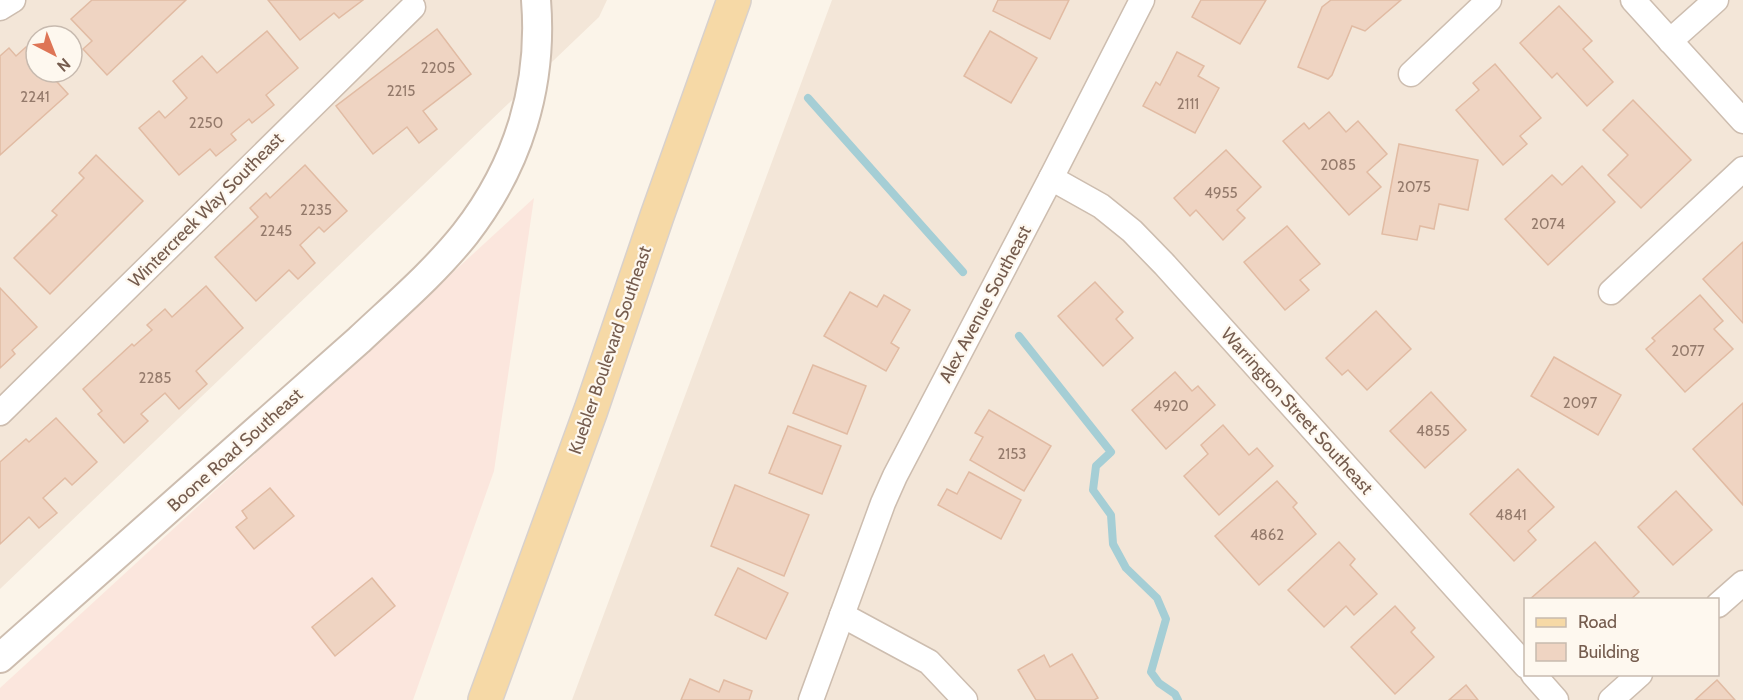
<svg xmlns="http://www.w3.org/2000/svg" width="1743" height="700" font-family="Cabin,sans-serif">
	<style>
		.residential { fill: #f3e6d8; fill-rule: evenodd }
		.commercial { fill: #fbe6dd }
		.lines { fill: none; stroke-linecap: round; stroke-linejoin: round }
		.stream { stroke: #a5ced5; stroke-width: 8 }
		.building { fill: #efd4c2; stroke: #e1bba3; stroke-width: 1.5 }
		.minor-casing { stroke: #cdbdaf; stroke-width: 27 }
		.tertiary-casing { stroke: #cdbdaf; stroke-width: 32 }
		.primary-casing { stroke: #d8d1cd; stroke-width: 36 }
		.minor { stroke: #fff; stroke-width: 24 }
		.tertiary { stroke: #fff; stroke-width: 28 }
		.primary { stroke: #f6d9a6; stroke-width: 33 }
		.labels { text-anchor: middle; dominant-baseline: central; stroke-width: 4.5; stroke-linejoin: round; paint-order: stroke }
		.number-label { font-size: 15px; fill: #947a6b }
		.street-label { font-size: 18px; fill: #755c4e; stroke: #fef8ef }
	</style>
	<rect width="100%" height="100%" fill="#fbf4e9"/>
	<!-- residential -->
	<g class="residential">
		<path d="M0,0H607L599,17L0,589ZM36,36H72V72H36Z"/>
		<path d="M832,0H1743V700H572ZM1526,600H1718V674H1526Z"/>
	</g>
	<!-- commercial -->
	<polygon class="commercial" points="534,198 494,471 413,700 0,700 0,688"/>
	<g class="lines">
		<!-- stream -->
		<g class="stream">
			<polyline points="808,98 963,272"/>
			<polyline points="1019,336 1111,452 1096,466 1093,490 1111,515 1113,544 1126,568 1157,598 1166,619 1151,672 1159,683 1175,694 1178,700"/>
		</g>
	</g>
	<!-- building -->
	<g class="building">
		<polygon points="92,0 186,0 107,75 83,49 92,41 71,19"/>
		<polygon points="268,0 363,0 339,18 334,13 300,40"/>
		<polygon points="998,0 1069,0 1050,39 993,11"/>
		<polygon points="1201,0 1266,0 1240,44 1192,17"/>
		<polygon points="1331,0 1401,0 1365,31 1352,26 1332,75 1328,79 1298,67 1322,7"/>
		<polygon points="1559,6 1592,41 1583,49 1613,82 1587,106 1557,73 1552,78 1520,43"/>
		<polygon points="437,29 471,74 423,111 437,129 419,143 407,127 373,154 336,106"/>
		<polygon points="267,31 298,68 266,95 274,105 252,123 249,119 231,134 236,140 216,156 210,149 179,175 139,128 159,111 165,118 187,98 173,81 202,56 217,73"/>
		<polygon points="990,31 1037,58 1011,103 964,76"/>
		<polygon points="26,47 36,58 36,72 48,72 68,94 0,155 0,56 9,48 16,56"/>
		<polygon points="1177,52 1204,66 1198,76 1219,88 1195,133 1143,106 1156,82 1160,85"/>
		<polygon points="1495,64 1541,118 1520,136 1527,144 1503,165 1456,110 1479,90 1473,83"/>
		<polygon points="1633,100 1691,160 1641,208 1608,175 1628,155 1603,130"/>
		<polygon points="1329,112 1346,132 1358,121 1387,154 1367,172 1381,187 1349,215 1283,141 1304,123 1309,129"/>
		<polygon points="1399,144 1478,160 1468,210 1439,204 1434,229 1420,226 1417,240 1382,234"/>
		<polygon points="1226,150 1261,187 1237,210 1245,218 1223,240 1196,210 1190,216 1174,198"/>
		<polygon points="96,155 143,201 50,294 14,258 57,215 52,211 84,178 79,173"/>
		<polygon points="305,165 347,211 324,232 319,227 300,245 315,263 298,279 289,270 256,301 215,257 258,217 250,208 266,193 270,198"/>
		<polygon points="1582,166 1615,202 1548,265 1505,219 1552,175 1562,185"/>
		<polygon points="1287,226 1320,264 1300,280 1309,290 1285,310 1244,262"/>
		<polygon points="1743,242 1743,323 1703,279"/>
		<polygon points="1095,282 1123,312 1116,319 1133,338 1103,366 1058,316"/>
		<polygon points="206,286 243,328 196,371 207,384 179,409 165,393 141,414 148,421 124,443 98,414 102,411 83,389 132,344 134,346 152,330 147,325 165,309 172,317"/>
		<polygon points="0,288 37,327 12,350 15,354 0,368"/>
		<polygon points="850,292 877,307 884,295 910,310 891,343 899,348 886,371 824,336"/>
		<polygon points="1700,295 1723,321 1714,329 1733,349 1685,392 1646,349 1655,341 1652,338"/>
		<polygon points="1376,311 1411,349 1367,390 1348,370 1342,375 1326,358"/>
		<polygon points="1554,357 1621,395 1598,435 1531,396"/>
		<polygon points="813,365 866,386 847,434 793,413"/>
		<polygon points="1175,372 1192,391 1198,386 1215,405 1166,449 1132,410"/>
		<polygon points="1431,392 1466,430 1425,468 1390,431"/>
		<polygon points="1743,403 1743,505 1693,449"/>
		<polygon points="989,410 1051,446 1024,491 970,460 983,437 975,433"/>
		<polygon points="56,418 97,462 72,485 65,478 43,498 57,513 39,528 29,517 0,544 0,462 26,439 29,442"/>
		<polygon points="1223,425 1249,455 1257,448 1273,466 1219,515 1184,476 1208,454 1201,445"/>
		<polygon points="788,426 841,446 822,494 769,473"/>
		<polygon points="1518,469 1554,507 1528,531 1536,540 1514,561 1470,514"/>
		<polygon points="969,472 1021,500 1001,539 938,505 947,489 957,494"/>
		<polygon points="1277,481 1297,503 1293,507 1316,534 1259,585 1215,536"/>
		<polygon points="735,485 809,515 784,576 711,546"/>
		<polygon points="270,488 294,516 254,549 236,527 247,518 242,511"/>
		<polygon points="1676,491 1712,530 1673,565 1638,527"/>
		<polygon points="1339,542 1355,559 1350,565 1377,594 1354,615 1346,606 1324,627 1288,590"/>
		<polygon points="1595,542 1639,592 1630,600 1529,600"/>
		<polygon points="738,568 788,593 766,639 715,615"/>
		<polygon points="372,578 395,606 335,656 312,627"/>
		<polygon points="1395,606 1415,628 1411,632 1434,657 1395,694 1351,647"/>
		<polygon points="1072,654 1098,698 1094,700 1036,700 1018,670 1044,655 1050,667"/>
		<polygon points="690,679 719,692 724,680 752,691 749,700 681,700"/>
		<polygon points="1717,680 1735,700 1695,700"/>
		<polygon points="1466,685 1478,700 1449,700"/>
	</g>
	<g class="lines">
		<!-- minor casing -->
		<g class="minor-casing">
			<g id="minor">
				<polyline points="1633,0 1743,121"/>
				<polyline points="0,8 13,0"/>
				<polyline points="1670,41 1716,0"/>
				<polyline points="1411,74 1489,0"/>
				<polyline points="1051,178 1101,206 1132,231 1165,265 1526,666"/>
				<polyline points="1611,292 1743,169"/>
				<polyline points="0,413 413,7"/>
				<polyline points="1718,605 1743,583"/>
				<polyline points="842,615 929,662 965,700"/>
				<polyline points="1533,674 1556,700"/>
				<polyline points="811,700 883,503 895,476 1051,178 1142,0"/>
				<polyline points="1611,700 1640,674"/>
			</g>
		</g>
		<!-- tertiary casing -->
		<g class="tertiary-casing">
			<path id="tertiary" d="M0,658L359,340C395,306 434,273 465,234C518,166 543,86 536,0"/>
		</g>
		<!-- primary casing -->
		<g class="primary-casing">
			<polyline id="primary" points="485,700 591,410 657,216 734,0"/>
		</g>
		<!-- minor -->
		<use href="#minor" class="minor"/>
		<!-- tertiary -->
		<use href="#tertiary" class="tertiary"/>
		<!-- primary -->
		<use href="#primary" class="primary"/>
	</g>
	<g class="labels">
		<!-- number labels -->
		<g class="number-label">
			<text x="438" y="68">2205</text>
			<text x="401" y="91">2215</text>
			<text x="35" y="97">2241</text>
			<text x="1188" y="104">2111</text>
			<text x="206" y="123">2250</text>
			<text x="1338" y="165">2085</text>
			<text x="1414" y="187">2075</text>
			<text x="1221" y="193">4955</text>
			<text x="316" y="210">2235</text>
			<text x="1548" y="224">2074</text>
			<text x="276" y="231">2245</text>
			<text x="1688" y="351">2077</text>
			<text x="155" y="378">2285</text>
			<text x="1580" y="403">2097</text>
			<text x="1171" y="406">4920</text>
			<text x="1433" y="431">4855</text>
			<text x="1012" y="454">2153</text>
			<text x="1511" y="515">4841</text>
			<text x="1267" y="535">4862</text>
		</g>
		<!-- street labels -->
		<g class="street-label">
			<text transform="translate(206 210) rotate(-45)">Wintercreek Way Southeast</text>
			<text transform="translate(985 304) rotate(-62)">Alex Avenue Southeast</text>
			<text transform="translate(610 350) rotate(-71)">Kuebler Boulevard Southeast</text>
			<text transform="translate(1297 411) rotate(48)">Warrington Street Southeast</text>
			<text transform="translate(235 450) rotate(-42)">Boone Road Southeast</text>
		</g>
	</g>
	<!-- legend -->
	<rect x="1524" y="598" width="195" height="78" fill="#fef8ef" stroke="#c7baaf" stroke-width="1.5"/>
	<rect x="1536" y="618" width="30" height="9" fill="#f6d9a6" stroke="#c7baaf" stroke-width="1.5"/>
	<text x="1578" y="628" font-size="18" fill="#755c4e">Road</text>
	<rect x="1536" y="643" width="30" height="18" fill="#efd4c2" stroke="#c7baaf" stroke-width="1.5"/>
	<text x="1578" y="658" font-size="18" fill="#755c4e">Building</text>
	<!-- north arrow -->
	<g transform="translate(54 54) rotate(138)"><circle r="28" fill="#fef8ef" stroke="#c7baaf" stroke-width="1.5"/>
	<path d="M0-4.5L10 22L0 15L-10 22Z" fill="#de7556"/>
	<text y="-9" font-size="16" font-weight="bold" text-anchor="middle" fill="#755c4e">N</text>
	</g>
</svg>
